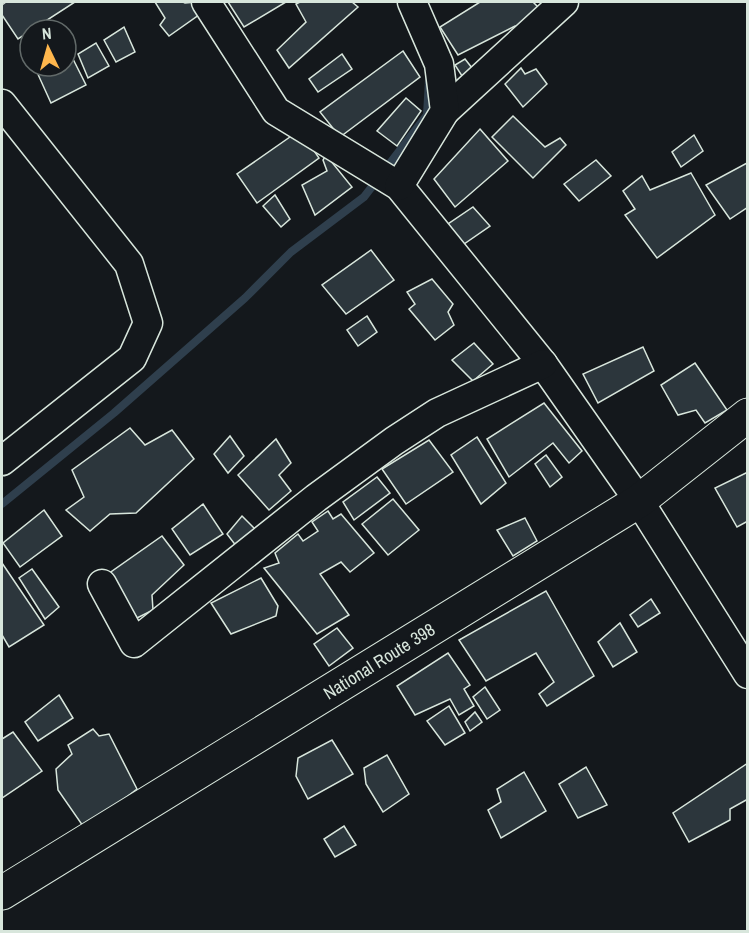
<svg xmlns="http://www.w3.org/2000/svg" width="749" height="933" font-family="'Archivo Narrow',sans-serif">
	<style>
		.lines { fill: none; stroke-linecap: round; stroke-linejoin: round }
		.stream { stroke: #2f3f4d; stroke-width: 8 }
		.building { fill: #2c363c; stroke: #d8e6dc; stroke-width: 1.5 }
		.minor-casing { stroke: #d8e6dc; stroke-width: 31 }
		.highway-casing { stroke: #d8e6dc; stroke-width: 35 }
		.minor { stroke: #14181c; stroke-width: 28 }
		.highway { stroke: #14181c; stroke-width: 33 }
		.labels { text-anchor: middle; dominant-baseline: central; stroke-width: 4.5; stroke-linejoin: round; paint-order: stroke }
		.street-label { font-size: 18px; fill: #d8e6dc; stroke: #14181c }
	</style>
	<rect width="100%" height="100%" fill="#14181c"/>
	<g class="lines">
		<!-- stream -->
		<polyline class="stream" points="2,504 114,413 245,298 291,252 364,197 427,115 429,80"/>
	</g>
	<!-- building -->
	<g class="building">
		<polygon points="6,2 75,2 18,39 2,15 2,5"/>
		<polygon points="155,2 183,2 185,3 196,2 203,12 169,36 160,25 165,18"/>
		<polygon points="228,2 286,2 244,27"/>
		<polygon points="300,2 352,2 358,7 289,68 277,50 306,22 296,4"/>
		<polygon points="480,2 533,2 544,13 528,29 515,26 458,55 440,27"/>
		<polygon points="124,27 135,52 116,62 104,40"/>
		<polygon points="96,43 109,66 88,78 78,54"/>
		<polygon points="403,51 420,77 340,137 320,112"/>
		<polygon points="70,53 86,85 51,103 36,70 45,66 66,66 66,55"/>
		<polygon points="342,54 352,69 318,92 309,79"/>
		<polygon points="465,59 472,68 462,76 455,65"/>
		<polygon points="521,68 525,74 536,69 547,84 523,107 505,84"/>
		<polygon points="406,98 421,111 397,146 377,131"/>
		<polygon points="513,116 545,147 560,138 566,145 533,178 492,137"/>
		<polygon points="480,129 508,161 455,207 434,179"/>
		<polygon points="300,130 319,158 257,203 237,174"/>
		<polygon points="694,135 703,151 681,167 672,152"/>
		<polygon points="326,155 352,187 315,215 302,185 327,171 323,160"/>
		<polygon points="596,160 611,176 579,201 564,184"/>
		<polygon points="747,163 748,207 730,219 706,185"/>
		<polygon points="691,173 715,215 657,258 625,215 635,209 623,191 642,176 650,190"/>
		<polygon points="275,195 290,219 281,227 263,206"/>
		<polygon points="473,207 490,226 464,244 448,224"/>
		<polygon points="371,250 394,280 346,314 322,285"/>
		<polygon points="432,279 453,304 448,312 454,325 435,340 409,309 415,304 407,292"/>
		<polygon points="367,316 377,332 358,346 347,330"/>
		<polygon points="474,343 493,364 473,381 452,360"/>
		<polygon points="643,347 654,371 598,403 583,374"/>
		<polygon points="695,363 727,410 705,423 696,410 678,415 661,385"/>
		<polygon points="544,403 582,451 569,463 553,443 509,477 487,439"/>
		<polygon points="130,428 145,445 172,430 194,459 136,513 110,514 90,531 66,510 84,497 72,470"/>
		<polygon points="230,436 244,456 228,473 214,454"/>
		<polygon points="477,437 506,483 481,504 451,455"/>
		<polygon points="276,439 291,463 279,475 291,491 269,510 238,475"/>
		<polygon points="429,440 453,472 406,504 382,469"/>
		<polygon points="546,455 562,477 550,487 535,464"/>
		<polygon points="748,472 748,521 737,527 715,488"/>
		<polygon points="377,477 390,493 354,520 343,502"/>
		<polygon points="393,499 419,530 388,555 362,524"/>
		<polygon points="203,504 223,534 190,555 172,529"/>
		<polygon points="44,510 62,536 20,567 3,543"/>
		<polygon points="328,511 333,519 341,514 374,553 350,572 341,562 320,574 349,615 317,634 264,568 279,563 275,553 298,534 303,541 318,531 312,522"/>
		<polygon points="242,516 260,534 240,551 227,534"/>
		<polygon points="525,518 537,541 513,556 497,530"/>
		<polygon points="162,536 184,565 152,595 153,610 137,618 108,574"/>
		<polygon points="2,563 44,625 9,647 2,635"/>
		<polygon points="32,569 59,607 45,619 19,578"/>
		<polygon points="261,578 278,606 276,616 231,634 211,603"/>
		<polygon points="546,591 594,676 547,706 539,694 554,682 536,653 486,681 459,640"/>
		<polygon points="651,599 660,613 638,627 630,615"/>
		<polygon points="620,623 637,652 613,667 598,642"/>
		<polygon points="337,628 353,648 329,666 314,644"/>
		<polygon points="448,653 470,685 464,689 474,706 459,715 450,699 415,715 397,686"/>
		<polygon points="485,687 500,710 487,719 473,697"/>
		<polygon points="59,695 73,718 38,741 25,722"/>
		<polygon points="449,706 465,733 445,745 427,721"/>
		<polygon points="475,712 482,722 470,731 465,722"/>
		<polygon points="93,729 99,736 109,734 137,789 85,829 58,790 56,769 72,754 68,745"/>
		<polygon points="13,732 42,771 2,798 2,739"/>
		<polygon points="332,740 353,774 308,799 296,776 298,758"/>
		<polygon points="387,755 409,794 383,812 366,784 364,768"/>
		<polygon points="748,763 748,799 730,809 730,820 689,842 673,813"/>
		<polygon points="586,767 607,805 578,818 559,784"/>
		<polygon points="524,772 546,811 501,838 488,810 501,802 497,789"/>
		<polygon points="344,826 356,845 335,857 324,839"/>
	</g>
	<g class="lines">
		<!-- minor casing -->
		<g class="minor-casing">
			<g id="minor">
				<polyline points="206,2 276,111 399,186 543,364 639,501 748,674"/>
				<polyline points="2,104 129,264 148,323 132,358 2,461"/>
				<polyline points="445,111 564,2"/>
				<polyline points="399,186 445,111 439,64 412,2"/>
				<polyline points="102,584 134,643 316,498 394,441 437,413 543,364"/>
			</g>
		</g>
		<!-- highway casing -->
		<g class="highway-casing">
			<polyline id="highway" points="2,893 639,501 748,415"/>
		</g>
		<!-- minor -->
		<use href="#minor" class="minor"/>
		<!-- highway -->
		<use href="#highway" class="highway"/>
	</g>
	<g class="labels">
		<!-- street labels -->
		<g class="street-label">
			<text transform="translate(379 661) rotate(-32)">National Route 398</text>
		</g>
	</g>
	<!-- border -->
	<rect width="749" height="933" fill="none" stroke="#d8e6dc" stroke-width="6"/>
	<!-- north arrow -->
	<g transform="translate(48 48) rotate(355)"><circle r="28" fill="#14181c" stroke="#626a69" stroke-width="1.5"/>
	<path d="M0-4.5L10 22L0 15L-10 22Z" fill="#ffb74d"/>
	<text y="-9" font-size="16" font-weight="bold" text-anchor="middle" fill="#d8e6dc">N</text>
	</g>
</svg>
